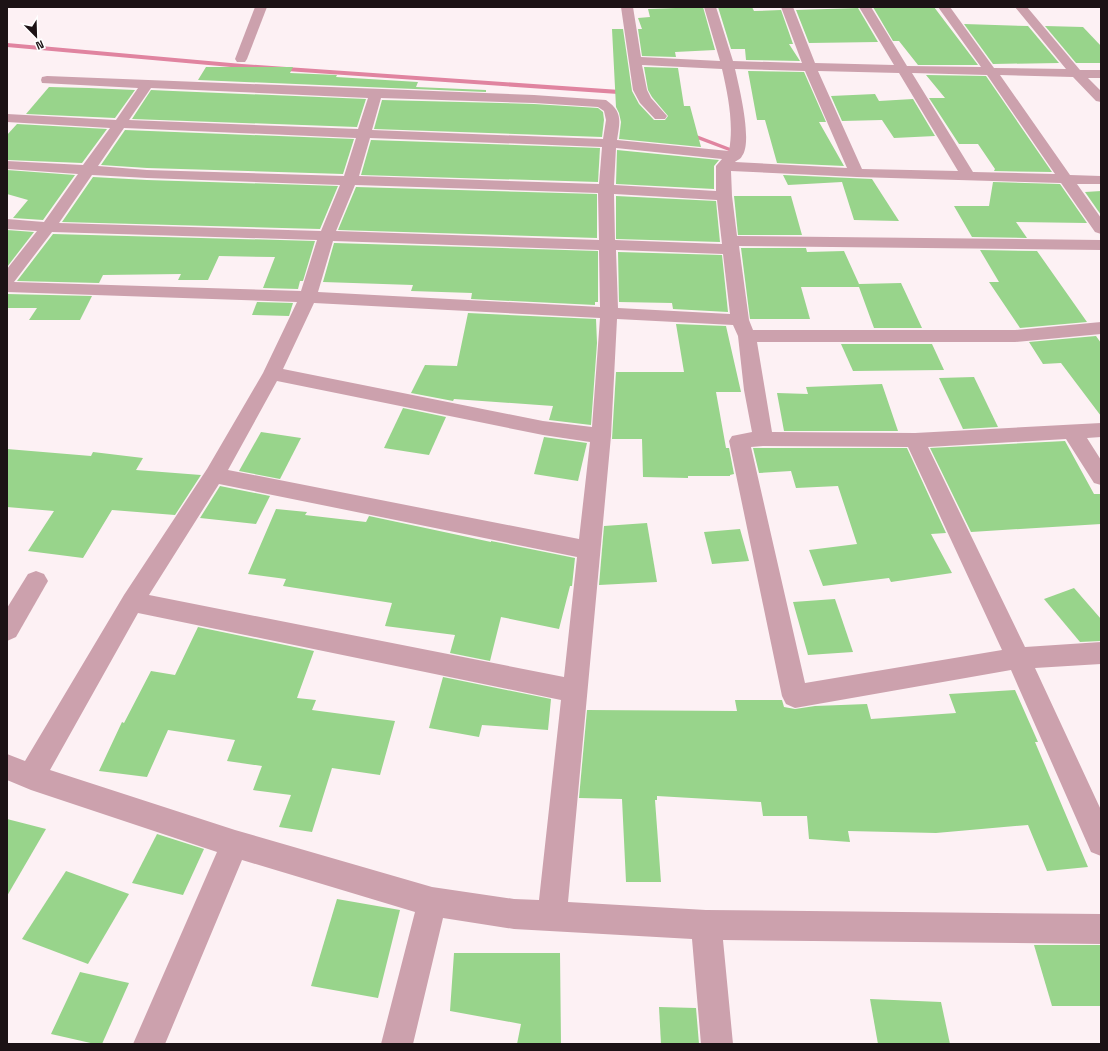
<svg xmlns="http://www.w3.org/2000/svg" width="1108" height="1051" font-family="'Space Grotesk',sans-serif">
	<style>
		.lines { fill: none; stroke-linecap: round; stroke-linejoin: round }
		.stream { fill: #e084a0; fill-rule: evenodd }
		.building { fill: #98d48b }
		.minor { fill: #cca1ad; fill-rule: evenodd }
	</style>
	<rect width="100%" height="100%" fill="#fdf1f4"/>
	<g class="lines">
		<!-- stream -->
		<g class="stream">
			<polygon points="7,43 242,64 620,90 622,91 627,99 622,100 618,94 242,68 7,47"/>
			<polygon points="686,131 733,149 734,150 729,151 684,134 684,132"/>
		</g>
	</g>
	<!-- building -->
	<g class="building">
		<polygon points="703,7 715,50 675,52 676,57 642,56 638,29 642,29 638,18 650,17 648,9"/>
		<polygon points="718,7 752,7 754,11 781,10 793,44 789,44 800,61 746,60 745,49 731,49"/>
		<polygon points="873,7 934,7 978,65 918,65 899,41 893,41"/>
		<polygon points="858,8 878,42 809,43 796,10"/>
		<polygon points="964,24 1028,26 1059,63 993,64"/>
		<polygon points="1045,26 1083,27 1101,46 1101,63 1076,63"/>
		<polygon points="612,29 623,29 632,91 639,104 654,120 665,120 668,116 652,97 648,90 644,67 678,68 684,106 690,106 701,147 619,139 621,122 619,113 616,107"/>
		<polygon points="206,67 293,67 290,73 337,75 336,77 418,82 416,87 486,90 486,92 198,80"/>
		<polygon points="748,71 804,72 826,122 819,122 844,166 777,163 765,120 757,120"/>
		<polygon points="926,75 986,76 1052,172 994,171 995,169 978,144 959,144 929,98 945,98"/>
		<polygon points="49,87 89,88 135,90 115,118 26,114"/>
		<polygon points="151,90 173,91 366,99 357,127 132,119"/>
		<polygon points="875,94 879,101 913,99 935,136 894,138 882,120 842,121 831,96"/>
		<polygon points="382,100 534,104 598,108 603,112 604,120 602,137 374,129"/>
		<polygon points="17,124 107,129 82,163 7,160 7,135"/>
		<polygon points="125,130 354,139 343,174 147,168 101,165"/>
		<polygon points="371,140 600,148 598,182 361,175"/>
		<polygon points="617,150 719,160 714,166 714,189 616,184"/>
		<polygon points="7,170 75,175 43,220 13,218 28,200 7,194"/>
		<polygon points="783,175 872,179 899,221 854,220 842,182 788,185"/>
		<polygon points="93,177 147,180 338,186 320,229 62,222"/>
		<polygon points="993,182 1060,184 1087,223 1016,222 1027,238 972,237 954,206 989,206"/>
		<polygon points="356,187 597,194 597,238 338,230"/>
		<polygon points="1101,191 1101,215 1085,192"/>
		<polygon points="616,196 716,201 720,242 616,239"/>
		<polygon points="734,196 791,196 802,235 738,235"/>
		<polygon points="7,230 34,232 7,267"/>
		<polygon points="53,234 315,241 303,281 300,281 298,289 263,288 275,257 219,256 208,280 178,280 181,274 103,275 99,283 17,281"/>
		<polygon points="334,243 598,251 598,302 595,302 595,305 471,299 472,293 411,291 413,285 323,282"/>
		<polygon points="741,248 806,248 807,252 844,251 859,284 901,283 922,328 874,328 859,287 801,287 810,319 750,319"/>
		<polygon points="980,250 1037,251 1087,322 1020,328 989,282 999,282"/>
		<polygon points="618,252 722,255 728,312 673,309 672,303 619,302"/>
		<polygon points="7,294 92,296 80,320 29,320 37,308 7,308"/>
		<polygon points="257,302 293,303 289,316 252,315"/>
		<polygon points="468,313 596,319 597,343 591,425 549,420 553,406 454,399 453,401 411,393 425,365 457,366"/>
		<polygon points="676,324 726,326 741,392 716,392 726,448 729,448 734,474 730,475 730,476 688,476 688,478 643,477 642,439 612,439 616,372 684,372"/>
		<polygon points="1096,336 1101,343 1101,416 1061,363 1043,364 1029,342"/>
		<polygon points="841,344 932,344 944,370 853,371"/>
		<polygon points="974,377 998,427 963,429 939,378"/>
		<polygon points="882,384 898,431 784,431 777,393 808,394 806,387"/>
		<polygon points="403,408 446,417 429,455 384,448"/>
		<polygon points="261,432 301,438 280,479 239,471"/>
		<polygon points="544,437 587,443 578,481 534,474"/>
		<polygon points="1065,441 1094,494 1101,494 1101,524 971,532 930,448"/>
		<polygon points="753,448 907,448 946,533 931,534 952,573 891,582 889,578 823,586 809,550 857,544 838,486 796,488 791,471 759,473"/>
		<polygon points="7,449 91,456 93,452 143,458 136,470 201,475 175,515 112,510 83,558 28,551 54,511 7,507"/>
		<polygon points="220,486 270,496 256,524 200,518"/>
		<polygon points="276,509 307,512 305,515 366,522 369,516 491,542 491,541 575,558 572,586 570,586 559,629 501,617 490,661 450,653 455,635 385,626 392,603 283,586 286,579 248,574"/>
		<polygon points="647,523 657,582 599,585 604,526"/>
		<polygon points="740,529 749,561 712,564 704,532"/>
		<polygon points="1074,588 1101,619 1101,641 1080,642 1044,599"/>
		<polygon points="835,599 853,652 808,655 793,602"/>
		<polygon points="198,627 314,651 297,698 316,700 312,710 395,721 380,775 332,768 312,832 279,827 291,795 253,790 262,766 227,761 235,740 168,730 147,777 99,771 122,722 124,723 151,671 175,675"/>
		<polygon points="443,677 551,699 548,730 482,725 479,737 429,728"/>
		<polygon points="1015,690 1038,742 1035,742 1088,867 1047,871 1028,825 936,833 848,831 850,842 809,839 807,816 763,816 761,802 657,796 657,800 655,800 661,882 626,882 622,799 579,798 587,710 737,711 735,700 782,700 784,707 795,709 815,706 867,704 871,719 956,713 949,694"/>
		<polygon points="7,819 46,829 7,896"/>
		<polygon points="157,834 204,849 183,895 132,883"/>
		<polygon points="66,871 129,894 88,964 22,939"/>
		<polygon points="337,899 400,910 378,998 311,986"/>
		<polygon points="1034,945 1101,945 1101,1006 1052,1006"/>
		<polygon points="454,953 560,953 561,1044 517,1044 521,1024 450,1011"/>
		<polygon points="80,972 129,983 102,1044 95,1044 51,1034"/>
		<polygon points="870,999 941,1002 950,1044 878,1044"/>
		<polygon points="659,1007 696,1008 699,1044 661,1044"/>
	</g>
	<g class="lines">
		<!-- minor -->
		<g class="minor">
			<polygon points="255,7 267,7 247,59 245,62 237,62 235,59"/>
			<path d="M621,7H633L641,57L720,61L704,7H716L733,61L802,63L781,7H793L815,63L894,65L859,7H871L907,66L981,67L938,7H950L994,68L1066,69L1015,7H1027L1080,70H1101V78H1088L1101,91V102L1096,101L1073,77L1000,75L1070,175L1101,176V184H1077L1101,218V234L1095,232L1061,183L857,177L731,171L732,196L737,236L1101,240V250L739,246L749,320L753,330H1015L1101,322V334L1015,342H757L772,432L915,433L1101,423V437L1087,438L1101,460V485L1094,483L1066,439L928,447L1025,647L1101,642V664L1035,668L1101,810V856L1091,852L1011,670L795,708L786,704L782,696L729,441L732,436L752,432L744,390L738,336L733,325L617,319L611,436L568,902L706,910L1101,914V944L723,940L733,1044H701L692,939L514,929L443,918L413,1044H381L415,912L242,860L165,1044H133L217,852L31,790L7,780V754L25,761L124,595L207,469L263,373L297,302L7,292V269L37,231L7,229V219L44,222L78,174L7,169V161L83,165L110,128L7,122V114L116,120L138,88L42,83L41,80L42,77L47,76L534,95L606,100C623,112 620,121 617,140L729,151C734,124 728,95 722,69L642,65L647,90L651,98L667,116L665,119H655L640,103L633,90ZM735,69L805,71L847,168L735,162C737,160 741,159 742,156C753,142 739,86 735,69ZM818,71L899,73L958,171L862,169ZM912,73L987,75L1055,174L973,172ZM151,88L368,98L358,129L129,120ZM381,98L534,103L598,107L604,111L606,120L603,139L372,130ZM124,128L356,138L344,176L147,170L98,166ZM370,138L602,147L599,184L359,176ZM616,148L722,159L716,166V191L614,185ZM92,175L147,178L340,185L321,231L59,223ZM355,185L598,193L599,240L336,231ZM614,194L717,200L722,244L615,240ZM52,232L317,240L301,291L14,282ZM333,241L599,250L600,307L318,292ZM616,250L723,254L730,314L618,308ZM314,303L600,318L592,427L543,421L283,369ZM277,381L543,435L590,442L579,539L228,470ZM763,446L908,447L1002,650L805,683L751,447ZM219,484L577,557L564,677L149,595ZM138,613L561,700L539,900L514,899L432,887L235,830L50,770Z"/>
			<polygon points="36,571 44,574 48,581 16,637 7,641 7,608 28,574"/>
		</g>
	</g>
	<!-- border -->
	<rect width="1108" height="1051" fill="none" stroke="#1c1215" stroke-width="16"/>
	<!-- north arrow -->
	<g transform="translate(36 36) rotate(157)" stroke="#ffffff" stroke-width="3" paint-order="stroke">
	<path d="M0-3L7 15L0 10L-7 15Z" fill="#1c1215"/>
	<text y="-6" font-size="11" font-weight="bold" text-anchor="middle" fill="#1c1215">N</text>
	</g>
</svg>
